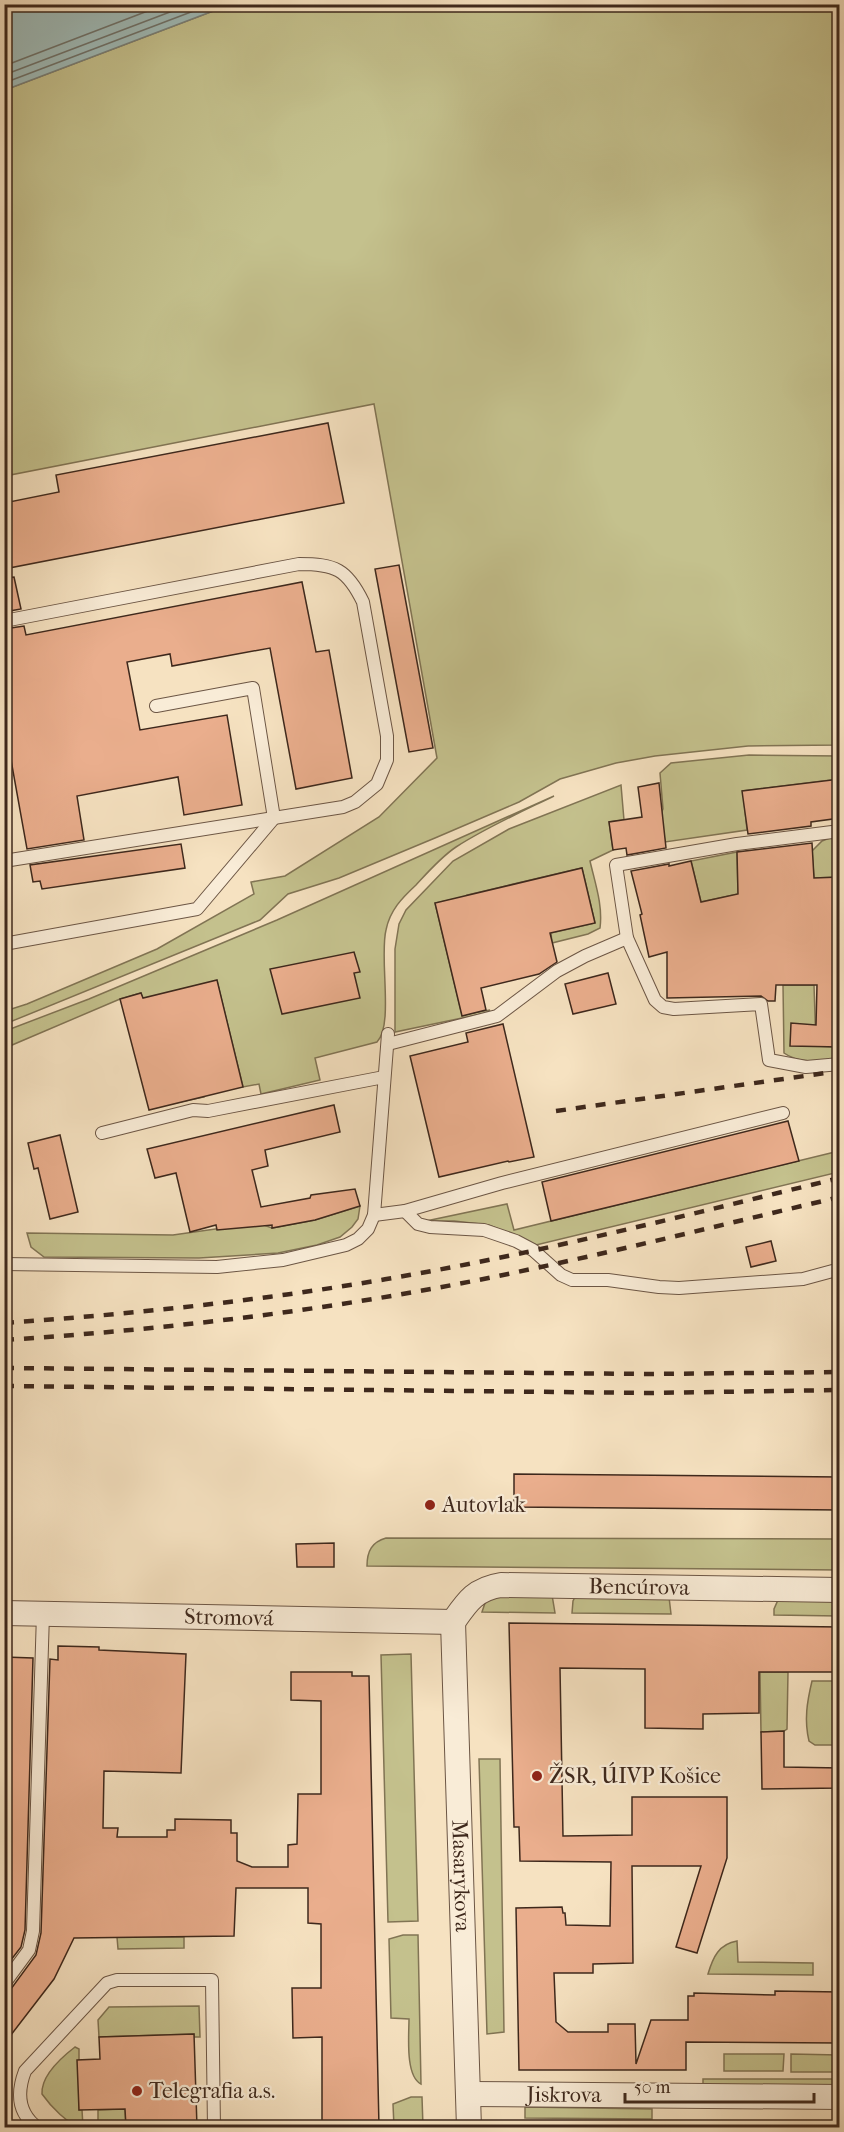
<svg xmlns="http://www.w3.org/2000/svg" width="844" height="2132" font-family="'IM FELL French Canon',serif">
	<style>
		.green { fill: #c4c18d; stroke: #817454; stroke-width: 1.5 }
		.water { fill: #9fbcba; stroke: #78817b; stroke-width: 1.5 }
		.lines { fill: none; stroke-linecap: round; stroke-linejoin: round }
		.shore { stroke: #6e726b; stroke-width: 1.5 }
		.building { fill: #eaae8d; stroke: #3e281c; stroke-width: 1.5 }
		.service-casing { stroke: #6c5645; stroke-width: 14 }
		.minor-casing { stroke: #6c5645; stroke-width: 26 }
		.service { stroke: #f9ecd7; stroke-width: 12 }
		.minor { stroke: #f9ecd7; stroke-width: 24 }
		.rail { stroke: #3e281c; stroke-width: 4.5; stroke-dasharray: 10 10; stroke-linecap: butt }
		.poi-dot { fill: #8f2418; stroke: #f9ecd7; stroke-width: 2 }
		.labels { text-anchor: middle; dominant-baseline: central; stroke-width: 4.5; stroke-linejoin: round; paint-order: stroke }
		.poi-label { font-size: 22px; fill: #3e281c; stroke: #f9ecd7; text-anchor: start }
		.street-label { font-size: 22px; fill: #3e281c; stroke: #f9ecd7 }
	</style>
	<rect width="100%" height="100%" fill="#f6e2c1"/>
	<filter id="stains"><feTurbulence type="fractalNoise" baseFrequency=".00333" numOctaves="4"/><feColorMatrix values="0 0 0 0 .2 0 0 0 0 .09 0 0 0 0 .02 0 0 0 .5 -.17"/></filter>
	<radialGradient id="worn" r=".72"><stop offset=".6" stop-color="#630" stop-opacity="0"/><stop offset="1" stop-color="#630" stop-opacity=".3"/></radialGradient>
	<!-- green -->
	<g class="green">
		<polygon points="229,5 839,5 839,745 748,746 655,756 616,763 560,779 519,802 435,838 339,878 288,894 260,920 5,1024 5,1011 27,1004 157,949 254,894 251,882 285,876 379,817 437,758 374,404 5,476 5,90"/>
		<polygon points="749,755 839,756 839,779 743,791 747,830 665,842 661,814 663,809 660,773 671,763"/>
		<path d="M621,785L624,820L609,822L613,850L590,861C595,883 603,905 600,928L588,934L552,943L551,933L595,923L582,868L467,895L480,949L459,898L435,903L462,1015L490,1010L486,1013L395,1032V949L399,924L406,910L453,861L509,829Z"/>
		<path d="M554,796C521,812 487,827 456,847C441,857 428,872 416,885C402,898 390,910 386,930C379,957 394,1025 377,1042L315,1058L320,1080L261,1094L259,1084L243,1087L217,981L178,990L204,1097L170,1104L141,993L120,999L5,1048V1031L89,999L277,920Z"/>
		<polygon points="832,837 839,837 839,877 814,878 812,851 822,841"/>
		<polygon points="737,852 738,894 701,902 691,861"/>
		<path d="M783,985H814L816,1046L839,1047V1060C822,1061 799,1064 784,1053Z"/>
		<polygon points="839,1151 839,1172 536,1245 489,1225 454,1221 426,1221 507,1204 514,1230"/>
		<polygon points="360,1206 358,1219 352,1227 340,1237 317,1245 278,1253 199,1258 44,1257 31,1247 27,1233 173,1235 258,1223 272,1228 315,1220"/>
		<path d="M386,1538L839,1539V1541H837L839,1570L367,1566C367,1551 372,1542 386,1538Z"/>
		<polygon points="497,1594 552,1595 555,1613 482,1612 485,1603"/>
		<polygon points="575,1597 669,1597 671,1614 572,1613 573,1601"/>
		<polygon points="839,1597 839,1616 774,1615 774,1609 778,1600"/>
		<polygon points="411,1654 418,1921 388,1922 381,1655"/>
		<polygon points="760,1672 788,1672 787,1729 784,1731 761,1732"/>
		<path d="M812,1681H839V1745H815L809,1741C804,1720 807,1702 812,1681Z"/>
		<polygon points="479,1759 500,1759 504,2032 487,2034"/>
		<path d="M403,1935H418L421,2084C405,2076 409,2035 409,2019L391,2018L389,1939Z"/>
		<polygon points="117,1937 184,1937 184,1948 118,1949"/>
		<path d="M737,1941L738,1962L813,1963V1975L708,1974C713,1957 719,1944 737,1941Z"/>
		<polygon points="199,2006 200,2037 194,2037 194,2034 99,2037 98,2020 109,2007"/>
		<path d="M75,2047L79,2049V2110H82L83,2127C69,2127 49,2104 42,2094C41,2076 62,2057 75,2047Z"/>
		<polygon points="724,2054 784,2054 783,2071 724,2071"/>
		<polygon points="791,2054 839,2055 839,2072 791,2072"/>
		<polygon points="703,2079 839,2079 839,2087 703,2086"/>
		<polygon points="411,2097 422,2097 423,2127 394,2127 393,2104"/>
		<polygon points="525,2107 652,2109 652,2119 525,2118"/>
		<polygon points="125,2109 126,2127 98,2127 98,2110"/>
	</g>
	<!-- water -->
	<polygon class="water" points="5,4 229,4 229,5 5,90"/>
	<g class="lines">
		<!-- shore -->
		<g class="shore">
			<polyline points="4,66 166,4"/>
			<polyline points="4,75 191,4"/>
			<polyline points="4,83 212,4"/>
		</g>
	</g>
	<!-- building -->
	<g class="building">
		<polygon points="328,423 344,503 4,569 4,503 59,492 56,475"/>
		<polygon points="399,565 433,748 409,752 375,569"/>
		<polygon points="14,577 21,609 4,612 4,578"/>
		<polygon points="302,582 316,652 329,650 352,778 296,789 270,648 172,666 170,654 127,662 140,730 227,715 242,805 184,815 178,777 77,796 84,840 27,849 4,721 4,629 24,626 26,635"/>
		<polygon points="840,779 840,818 811,822 811,826 748,834 742,791"/>
		<polygon points="659,783 666,848 627,855 626,848 613,850 609,822 642,817 638,787"/>
		<polygon points="812,843 814,878 840,877 840,1047 790,1046 791,1023 816,1025 817,985 776,985 775,1001 768,1001 761,996 667,998 667,952 649,957 640,915 642,914 631,871 669,864 669,866 691,861 701,902 738,894 737,852"/>
		<polygon points="181,844 185,868 42,889 40,881 33,882 30,865"/>
		<polygon points="582,868 595,923 550,933 557,962 539,974 481,988 486,1010 462,1016 435,903"/>
		<polygon points="354,952 360,972 354,973 360,998 282,1014 270,969"/>
		<polygon points="608,973 616,1004 573,1014 565,984"/>
		<polygon points="217,980 243,1087 149,1110 120,999 141,993 143,998"/>
		<polygon points="503,1024 534,1157 509,1162 508,1161 439,1177 410,1056 468,1042 466,1033"/>
		<polygon points="334,1105 340,1132 265,1150 268,1166 252,1170 261,1207 310,1198 311,1195 355,1189 360,1206 315,1220 272,1228 272,1225 217,1230 216,1225 190,1232 176,1173 155,1178 147,1149"/>
		<polygon points="788,1121 799,1161 551,1221 542,1182"/>
		<polygon points="60,1135 78,1212 50,1219 38,1168 34,1169 28,1143"/>
		<polygon points="771,1241 776,1261 751,1267 746,1247"/>
		<polygon points="514,1474 840,1477 840,1510 514,1507"/>
		<polygon points="334,1543 334,1567 297,1567 296,1544"/>
		<polygon points="509,1623 840,1627 840,1672 759,1672 759,1713 703,1714 703,1729 645,1728 645,1669 560,1668 563,1836 632,1835 632,1797 727,1797 727,1858 697,1953 676,1947 701,1866 632,1866 633,1963 593,1964 593,1973 554,1973 556,2022 568,2032 608,2032 608,2024 635,2024 636,2064 651,2020 688,2020 688,1996 694,1996 694,1993 775,1995 775,1991 840,1992 840,2043 686,2042 686,2070 519,2070 516,1908 562,1907 563,1913 565,1913 566,1925 610,1926 611,1862 520,1861 519,1827 514,1827"/>
		<polygon points="58,1646 99,1647 99,1650 186,1654 181,1773 104,1771 103,1828 118,1828 117,1837 167,1837 167,1830 175,1830 175,1819 231,1820 231,1833 237,1833 237,1861 252,1867 288,1867 288,1845 297,1844 298,1794 321,1794 321,1701 291,1700 291,1672 352,1672 352,1676 369,1676 379,2127 322,2127 322,2037 293,2038 292,1988 321,1988 321,1924 308,1923 308,1888 236,1888 234,1936 74,1938 54,1979 4,2044 4,1992 11,1989 36,1955 41,1933 50,1659 58,1660"/>
		<polygon points="4,1657 33,1658 25,1930 21,1947 4,1969"/>
		<polygon points="784,1731 784,1767 840,1768 840,1788 762,1789 761,1732"/>
		<polygon points="194,2034 197,2127 126,2127 125,2109 79,2110 77,2060 100,2059 99,2037"/>
	</g>
	<g class="lines">
		<!-- service casing -->
		<g class="service-casing">
			<g id="service">
				<path d="M4,621L299,564C335,564 347,569 363,602L387,736V760L377,784L355,802L343,807L4,861"/>
				<polyline points="627,938 616,865 737,844 840,831"/>
				<polyline points="4,944 197,909 274,818 253,688 156,706"/>
				<polyline points="388,1044 497,1016 557,971 585,956 627,938 655,1000 663,1007 674,1009 761,1004 769,1060 806,1067 840,1064"/>
				<polyline points="102,1133 193,1110 208,1111 384,1077"/>
				<polyline points="405,1211 418,1224 430,1227 484,1230 516,1241 533,1250 561,1275 572,1280 608,1280 659,1287 679,1288 803,1279 840,1269"/>
				<polyline points="374,1215 405,1211 502,1183 783,1113"/>
				<polyline points="4,1264 217,1267 283,1260 346,1245 358,1239 368,1229 374,1215 388,1034"/>
				<polyline points="4,1984 29,1950 33,1931 43,1614"/>
				<path d="M38,2128C17,2113 17,2092 25,2071L107,1983L117,1980H212L214,2128"/>
			</g>
		</g>
		<!-- minor casing -->
		<g class="minor-casing">
			<g id="minor">
				<path id="s1" d="M4,1613L453,1622"/>
				<path id="s2" d="M453,1622L469,2128"/>
				<path id="s3" d="M453,1622C467,1602 475,1589 501,1585L840,1590"/>
				<path id="s4" d="M468,2094L840,2097"/>
			</g>
		</g>
		<!-- service -->
		<use href="#service" class="service"/>
		<!-- minor -->
		<use href="#minor" class="minor"/>
		<!-- rail -->
		<g class="rail">
			<polyline points="556,1111 840,1071"/>
			<path d="M4,1323C149,1313 294,1297 437,1270C572,1245 706,1210 840,1178"/>
			<path d="M4,1340C142,1331 279,1316 414,1292C557,1267 698,1230 840,1197"/>
			<polyline points="4,1368 651,1374 840,1372"/>
			<polyline points="4,1386 649,1393 840,1390"/>
		</g>
	</g>
	<!-- markers -->
	<g class="poi-dot">
		<circle cx="430" cy="1505" r="6"/>
		<circle cx="537" cy="1776" r="6"/>
		<circle cx="137" cy="2091" r="6"/>
	</g>
	<g class="labels">
		<!-- poi labels -->
		<g class="poi-label">
			<text x="442" y="1505">Autovlak</text>
			<text x="549" y="1776">ŽSR, ÚIVP Košice</text>
			<text x="149" y="2091">Telegrafia a.s.</text>
		</g>
		<!-- street labels -->
		<g class="street-label">
			<text stroke="none"><textPath href="#s3" startOffset="201">Bencúrova</textPath></text>
			<text stroke="none"><textPath href="#s1" startOffset="225">Stromová</textPath></text>
			<text stroke="none"><textPath href="#s2" startOffset="254">Masarykova</textPath></text>
			<text stroke="none"><textPath href="#s4" startOffset="96">Jiskrova</textPath></text>
		</g>
	</g>
	<!-- margin -->
	<rect width="844" height="2132" fill="none" stroke="#f6e2c1" stroke-width="24"/>
	<rect x="6" y="6" width="832" height="2120" fill="none" stroke="#3e281c" stroke-width="3"/>
	<rect x="12" y="12" width="820" height="2108" fill="none" stroke="#3e281c" stroke-width="1.5"/>
	<!-- scale -->
	<path d="M625 2093v9h189v-9" fill="none" stroke="#3e281c" stroke-width="3"/>
	<text x="634" y="2093" font-size="18" fill="#3e281c" stroke="#f9ecd7" stroke-width="4.5" paint-order="stroke">50 m</text>
	<rect width="100%" height="100%" filter="url(#stains)"/>
	<rect width="100%" height="100%" fill="url(#worn)"/>
</svg>
